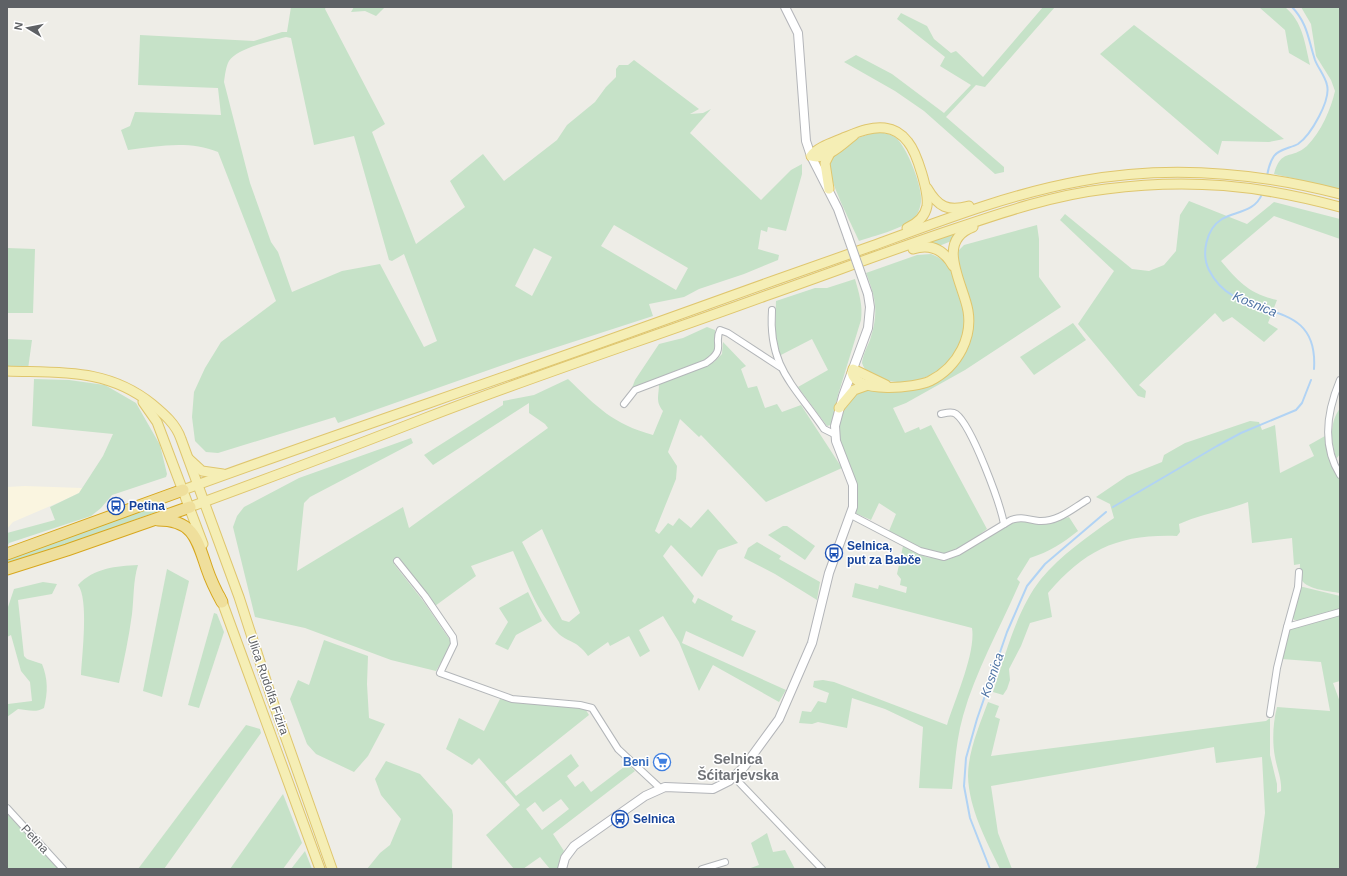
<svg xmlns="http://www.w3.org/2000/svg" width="1347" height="876" font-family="Arial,sans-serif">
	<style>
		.commercial { fill: #faf5e0 }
		.green { fill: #c6e2c8; fill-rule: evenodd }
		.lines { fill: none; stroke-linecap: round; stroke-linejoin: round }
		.stream { stroke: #b1d3f4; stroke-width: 2 }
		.street-casing { stroke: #b3b6b9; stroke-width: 8 }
		.secondary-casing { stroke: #b3b5b9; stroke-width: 10 }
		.primary-casing { stroke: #dfc66e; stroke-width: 11 }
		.highway-casing { stroke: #d7a71e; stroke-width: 13 }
		.street { stroke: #fff; stroke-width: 6 }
		.secondary { stroke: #fff; stroke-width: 8 }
		.primary { stroke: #f5eeb5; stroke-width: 9 }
		.highway { stroke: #efdf9c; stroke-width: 11 }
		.secondary-bridge-casing { stroke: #b3b5b9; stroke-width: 10; stroke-linecap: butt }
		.secondary-bridge { stroke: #fff; stroke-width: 8 }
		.labels { text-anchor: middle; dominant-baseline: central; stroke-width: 3; stroke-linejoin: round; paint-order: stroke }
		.transit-label { font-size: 12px; font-weight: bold; fill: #164399; stroke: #fff; text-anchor: start }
		.street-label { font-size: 12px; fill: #5e6165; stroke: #fff }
		.shop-label { font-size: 12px; font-weight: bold; fill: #366cbe; stroke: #fff; text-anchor: end }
		.water-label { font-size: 13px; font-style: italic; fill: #4f74a5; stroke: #fff }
		.quarter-label { font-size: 14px; font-weight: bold; fill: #6f7277; stroke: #fff }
	</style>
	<rect width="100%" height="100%" fill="#eeede7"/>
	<!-- commercial -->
	<polygon class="commercial" points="25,486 82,488 79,493 62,501 13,522 7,529 7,487"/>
	<!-- green -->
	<g class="green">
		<path d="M291,7H326L325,9L385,124L372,132L416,244L465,207L450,181L483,154L504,181L557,140L567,125L595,102L606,87L616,77V69L619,65H628L634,60L699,109L690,114L703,113L711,109L690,133L761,200L791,170L802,164V174L786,231L768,227L767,232L761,230L758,249L779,255L778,260L744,274L699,289L684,297L649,304L653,316L517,360L338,423L335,417L218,453L206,452L195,441L192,417L194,392L205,368L221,342L276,301L218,152C189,140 158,146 128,150L121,130L130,126L135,112L221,115L218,88L138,85L140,35L254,41L282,32H287ZM286,37L291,38L314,145L354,136L389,260L392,261L404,254L437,341L424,347L380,264L342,271L292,292L278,252L271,242L250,183L224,82C225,75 226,66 229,61C238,48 271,41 286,37ZM614,225L688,268L676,290L601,246ZM534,248L552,257L532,296L515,286Z"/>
		<polygon points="354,7 385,7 376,16 365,11 351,12"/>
		<polygon points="1043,7 1055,7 985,87 976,85 946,117 1004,167 1004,172 995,174 924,111 895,91 844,62 856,55 892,74 944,113 971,85 940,66 945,57 897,19 901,13 927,26 934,39 951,53 956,51 983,77"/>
		<path d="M1250,7H1285C1303,22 1305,44 1310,65L1289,53L1285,30L1260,8Z"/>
		<path d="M1301,7H1340V189L1274,174C1281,148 1291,160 1307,146C1321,132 1331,109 1335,91L1331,80L1316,56L1311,24Z"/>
		<polygon points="1134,25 1284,139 1269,142 1222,141 1218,155 1100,54"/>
		<path d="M878,132C884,133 890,134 895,137C907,146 923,188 921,202C920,208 918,215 913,219C902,229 874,236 859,241C852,225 826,176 829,161C832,147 865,134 878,132Z"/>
		<path d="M1189,201L1247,224L1274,202L1340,219V239L1274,216L1221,261C1238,281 1249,294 1277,300L1268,323L1278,329L1264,342L1232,317L1223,322L1215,313L1139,385L1146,391L1145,398L1138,396L1078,324L1114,271L1060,220L1065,214L1132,269L1149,271L1164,265L1176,251L1180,215Z"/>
		<path d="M1037,225L1039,239V277L1061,307L965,370L906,403L893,408L905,433L919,427L920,430L931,425L987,529C975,538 959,553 944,554C929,555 902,537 889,531L896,514L879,503L871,520L855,513C857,503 859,492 856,482C849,457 828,434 844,406C848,400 856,394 862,389L925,387L969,342L956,249L959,250L964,245Z"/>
		<polygon points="956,232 957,233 954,240 939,246 930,244 932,241"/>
		<polygon points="7,248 35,249 33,313 7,313"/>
		<path d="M931,254C951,262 952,271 958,291C962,303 966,314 965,327C961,367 914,394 877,377C870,373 865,372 862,363C863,355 867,347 870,340C879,313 876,298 866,273L917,255Z"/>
		<path d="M855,279C859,293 863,305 861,320L838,395L831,425L827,426L798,387L828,370L812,339L779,356L775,329L776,301L815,288H827Z"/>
		<polygon points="1073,323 1086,340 1034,375 1020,357"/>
		<path d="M707,327L715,330C717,342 717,349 709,358L632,388L635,380L659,344L683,338Z"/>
		<polygon points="7,339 32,340 28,369 7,369"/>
		<path d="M723,342L746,366L741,369L748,388L757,386L765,408L777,404L782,412L801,405L842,468L766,502L701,435L699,437L680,419L668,452L677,466L676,479L655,531L659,534L668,523L673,526L679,518L691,528L708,509L738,543L718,550L702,577L671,545L663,556L694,596L692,601L695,604L698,598L733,616L731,620L756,631L743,657L686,631L682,643L786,690L779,702L713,665L699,691L679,642L663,616L639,630L650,651L640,657L629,636L610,646L608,642L588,656C576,639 567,643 557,632C536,611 525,578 513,551L471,566L476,576L435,606L399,560L394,564L424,602L450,640L451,645L436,671L391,660L305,628L255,617L233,527L237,516L244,507L299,478L411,438L413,443L310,497L304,503L297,571L403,507L409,528L548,428L545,424L529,413V403L433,465L424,455L503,405V401L534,395L568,379C597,407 613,424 653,435L663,411C655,401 659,395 659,384L714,362L722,354ZM542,529L580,613L569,622L562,620L522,542Z"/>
		<polygon points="34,379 69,380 105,385 136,403 160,445 167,474 166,477 112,495 101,508 91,516 9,543 7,547 7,533 55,520 50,507 79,493 103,456 113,434 32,426"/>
		<path d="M1340,408V454L1336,459C1331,440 1329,424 1340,408Z"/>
		<path d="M1250,421L1259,422L1262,430L1275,425L1280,473L1314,456L1309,445L1325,436L1334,467L1340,479V593C1330,591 1304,590 1300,577C1299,574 1300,568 1300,564L1294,565L1292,538L1252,543L1248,502C1225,511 1201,514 1179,524L1180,532L1177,536C1119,534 1086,549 1048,593L1052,617L1030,623L1021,646L1009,669L1010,680L1007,689L1003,695L993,692C1005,656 1017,609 1041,579C1060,556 1088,536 1114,518L1110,504L1096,497L1127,476L1162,462L1164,455L1185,443Z"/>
		<polygon points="170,499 171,501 165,503 167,508 7,566 7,558"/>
		<path d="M1069,517L1078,531C1063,543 1049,552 1030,558L1017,579L1020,582C1001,626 976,670 963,716C956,740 955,765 952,789L919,788L923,727L885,709L852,698L847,728L818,722L812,724L799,723L802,711L811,712L818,701L826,703L829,693L813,687L814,681L823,680L834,682L947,725C955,699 976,653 972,628L852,597L855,583L878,589L879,585L906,593L907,587L900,585L901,579L897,574L903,546L926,557L947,560L959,555L1005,526L1017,521L1047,524Z"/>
		<polygon points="783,526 787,526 815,546 805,560 768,535"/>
		<polygon points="757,542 781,556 779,559 820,582 817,600 775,574 744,558 748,548"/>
		<path d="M138,565C133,581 134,598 132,614C129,637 124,660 119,683L81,675C82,655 89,599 78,585C94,568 116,566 138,565Z"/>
		<polygon points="167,569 189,581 162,697 143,691"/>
		<path d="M43,582L57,584L52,594L18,600L24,656L27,659L42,664C48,679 48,692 44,708C36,713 27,710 18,709L7,717V702L8,704L32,701L30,682L21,671L11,635L7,637L8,607L14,589Z"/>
		<polygon points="1299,586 1340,596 1340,610 1302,620 1294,620 1292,616"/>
		<polygon points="528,592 542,621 516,635 508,650 495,644 508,622 499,608"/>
		<polygon points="214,613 217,614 224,632 199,708 188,705"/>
		<path d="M1340,614V681L1333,683L1340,702V869H1255L1258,864L1265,813L1262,757L1216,763L1214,747L991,786L998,833L1012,869H1000C986,840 969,809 968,776C968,751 980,724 988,702L999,706L995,717L1000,719L991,756L1266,721L1270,718V755L1277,784V793L1281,791C1282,779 1277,769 1275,757C1272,742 1273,722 1277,707L1330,711L1321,662L1282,659L1289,631L1294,627Z"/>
		<polygon points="324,640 368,656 367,684 369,718 385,724 368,756 354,772 316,754 307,744 290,699 298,680 309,685"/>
		<path d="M500,699L536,704L584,707L589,715L505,782L516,796L571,754L579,766L567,776L575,787L583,781L591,792L628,764L635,771L553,834L564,851L560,858L558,869H550L540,857L523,869H514L486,835L520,805L479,758L472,765L446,749L459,718L484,731ZM561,799L569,809L542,830L526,809L535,802L543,812Z"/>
		<polygon points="246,725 260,729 261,733 164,869 138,869"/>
		<polygon points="386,761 420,774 452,810 453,815 452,869 367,869 380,853 390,845 401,819 381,795 375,779"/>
		<polygon points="283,794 302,843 283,869 230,869"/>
		<polygon points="7,814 60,869 7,869"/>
		<polygon points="767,833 773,852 785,850 795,869 748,869 759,865 751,843"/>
		<polygon points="305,851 312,869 291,869"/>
	</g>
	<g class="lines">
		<!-- stream -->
		<g class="stream">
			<path d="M1267,176C1268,170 1270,162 1274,156C1279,149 1291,148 1298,144C1311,135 1331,100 1327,85C1325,76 1318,68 1315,60C1308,39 1308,24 1292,7"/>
			<path d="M1262,194C1255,212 1236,211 1222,219C1206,229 1201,254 1209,270C1237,327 1319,291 1314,369"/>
			<polyline points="1113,507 1217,446 1241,433 1296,410 1302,403 1311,380"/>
			<polyline points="990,869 970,818 964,786 966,758 977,719 1007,632 1027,586 1045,564 1106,512"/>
		</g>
		<!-- street casing -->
		<g class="street-casing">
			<g id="street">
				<path d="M772,310C768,367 794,385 824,429L834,434"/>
				<path d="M1340,380C1327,411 1322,446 1340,475"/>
				<path d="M624,404L635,390L706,363C727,349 713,344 720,330L728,333L780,367"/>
				<path d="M941,414C946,413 952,411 956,414C972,426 1000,503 1004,524"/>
				<path d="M851,515L920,551L944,557L958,552L1011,520C1022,516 1029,520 1039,521C1058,522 1072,509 1087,500"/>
				<polyline points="397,561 425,596 453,637 454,644 440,673 512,699 580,705 592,708 618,749 660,788"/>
				<polyline points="1299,572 1298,587 1287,627 1340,612"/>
				<polyline points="1270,714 1277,668 1287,627"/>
				<polyline points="734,777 822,869"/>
				<polyline points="7,808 63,869"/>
				<polyline points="702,869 725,862"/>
			</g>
		</g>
		<!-- secondary casing -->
		<g class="secondary-casing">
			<g id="secondary">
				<polyline points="785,7 798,33 806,141 811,156 838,209 848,237"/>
				<polyline points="562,869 565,858 574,846 645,796 665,787 713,789 729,781 744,767 779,719 812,643 829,573 853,507 853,485 836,441 835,426 843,396 868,328 870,307 868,294"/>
			</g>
		</g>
		<!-- primary casing -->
		<g class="primary-casing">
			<g id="primary">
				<path d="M854,135C843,144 826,161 811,156C817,147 834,142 843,138C856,133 871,126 885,128C894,129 902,134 908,142C917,153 929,192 927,206C925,217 916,224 907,228"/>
				<path d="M927,188C938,207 948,212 969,206"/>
				<polyline points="829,189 825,163 830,153"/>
				<path d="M913,249C931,243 944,250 953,266"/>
				<polyline points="853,369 886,385"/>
				<path d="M7,371C61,373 107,368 152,404C164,414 176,424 181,439L239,597L272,699L332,869"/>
				<path d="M852,373C857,394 915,388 930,381C944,374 955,363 962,349C968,337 970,323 968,311C964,285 934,241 973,227"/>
				<polyline points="143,402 157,422 203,544"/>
				<polyline points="839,408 854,390 868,385"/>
				<polyline points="189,459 202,471 223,474"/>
				<path d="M183,490C336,434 490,383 642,328C719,300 795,273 872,246C940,221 1009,194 1081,181C1167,165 1255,172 1340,194"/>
				<path d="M190,507C269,478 349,448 428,417C539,374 653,337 765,296C828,274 891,250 954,229C1004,212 1054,195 1106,189C1189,178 1259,185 1340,207"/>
				<polyline points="220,596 320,869"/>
			</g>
		</g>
		<!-- highway casing -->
		<g class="highway-casing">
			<g id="highway">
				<path d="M158,520C194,520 197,540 207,569C211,581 216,591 222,602"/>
				<polyline points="7,554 183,490"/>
				<polyline points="7,569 67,550 190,507"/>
			</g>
		</g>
		<!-- street -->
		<use href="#street" class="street"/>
		<!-- secondary -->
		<use href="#secondary" class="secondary"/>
		<!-- primary -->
		<use href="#primary" class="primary"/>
		<!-- highway -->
		<use href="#highway" class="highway"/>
		<!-- secondary-bridge casing -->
		<g class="secondary-bridge-casing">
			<polyline id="secondary-bridge" points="848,237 868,294"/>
		</g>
		<!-- secondary-bridge -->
		<use href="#secondary-bridge" class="secondary-bridge"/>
	</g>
	<!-- icons -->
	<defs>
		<g id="bus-ring" transform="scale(0.9)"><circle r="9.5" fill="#fff" stroke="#1a4fb4" stroke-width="1.5"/><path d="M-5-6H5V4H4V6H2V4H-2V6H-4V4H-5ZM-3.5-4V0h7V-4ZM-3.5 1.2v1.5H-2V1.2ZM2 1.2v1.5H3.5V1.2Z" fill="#1a4fb4"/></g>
		<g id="supermarket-ring" transform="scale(0.9)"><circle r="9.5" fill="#fff" stroke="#3f7fe0" stroke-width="1.5"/><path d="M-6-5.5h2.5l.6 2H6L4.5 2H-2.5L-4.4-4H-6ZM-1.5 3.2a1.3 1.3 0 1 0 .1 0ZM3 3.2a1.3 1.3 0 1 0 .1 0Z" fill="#3f7fe0"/></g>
	</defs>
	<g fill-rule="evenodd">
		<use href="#bus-ring" x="116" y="506"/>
		<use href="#bus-ring" x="834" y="553"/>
		<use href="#supermarket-ring" x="662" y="762"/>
		<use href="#bus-ring" x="620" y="819"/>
	</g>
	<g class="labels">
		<!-- transit labels -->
		<g class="transit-label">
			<text x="129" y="506">Petina</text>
			<text x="847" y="546">Selnica,<tspan x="847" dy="14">put za Babče</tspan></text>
			<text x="633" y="819">Selnica</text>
		</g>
		<!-- street labels -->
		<g class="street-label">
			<text transform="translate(268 685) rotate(71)">Ulica Rudolfa Fizira</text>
			<text transform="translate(35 839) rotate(47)">Petina</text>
		</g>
		<!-- shop labels -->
		<g class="shop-label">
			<text x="649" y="762">Beni</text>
		</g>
		<!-- water labels -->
		<g class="water-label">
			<text transform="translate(1255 304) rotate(22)">Kosnica</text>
			<text transform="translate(992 675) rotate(-71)">Kosnica</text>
		</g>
		<!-- quarter labels -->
		<g class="quarter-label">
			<text x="738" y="759">Selnica<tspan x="738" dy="16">Šćitarjevska</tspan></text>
		</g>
	</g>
	<!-- border -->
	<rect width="1347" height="876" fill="none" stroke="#5e6165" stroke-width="16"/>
	<!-- north arrow -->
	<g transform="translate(28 28) rotate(280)" stroke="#ffffff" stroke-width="3" paint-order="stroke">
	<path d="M0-3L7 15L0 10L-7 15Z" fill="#5e6165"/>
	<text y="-6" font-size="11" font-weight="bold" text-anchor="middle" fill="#5e6165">N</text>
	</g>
</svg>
